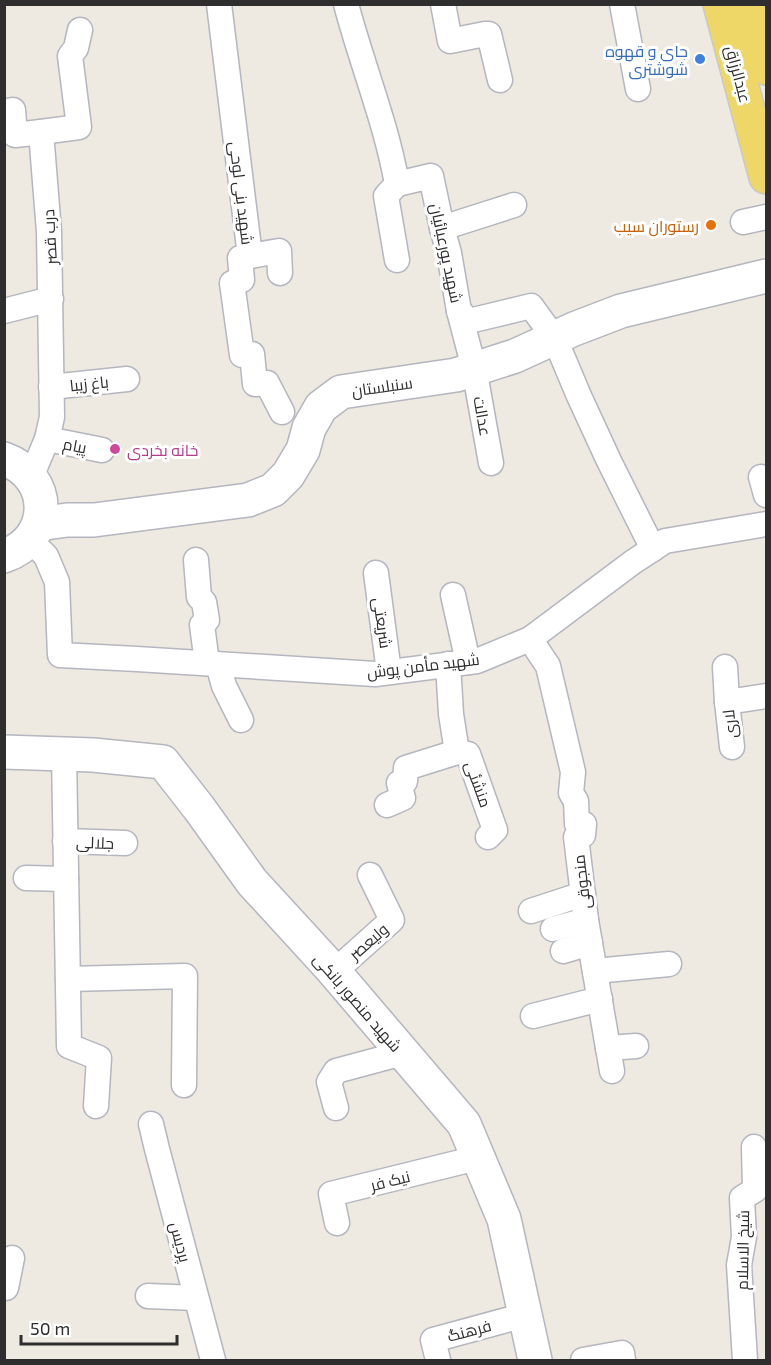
<svg xmlns="http://www.w3.org/2000/svg" width="771" height="1365" font-family="'Exo 2',Cairo,sans-serif">
	<style>
		.lines { fill: none; stroke-linecap: round; stroke-linejoin: round }
		.street-casing { stroke: #b4b6c0; stroke-width: 27 }
		.secondary-casing { stroke: #b4b6c0; stroke-width: 36 }
		.primary-casing { stroke: #c9c9c9; stroke-width: 36 }
		.street { stroke: #fff; stroke-width: 24 }
		.secondary { stroke: #fff; stroke-width: 33 }
		.primary { stroke: #eed766; stroke-width: 33 }
		.shop-dot { fill: #3f7fe0; stroke: #fff; stroke-width: 2 }
		.food-dot { fill: #e8710a; stroke: #fff; stroke-width: 2 }
		.hotel-dot { fill: #d1479c; stroke: #fff; stroke-width: 2 }
		.labels { text-anchor: middle; dominant-baseline: central; stroke-width: 6; stroke-linejoin: round; paint-order: stroke }
		.shop-label { font-size: 16px; fill: #366cbe; stroke: #fff; text-anchor: end }
		.street-label { font-size: 16px; fill: #2e2e2e; stroke: #fff }
		.food-label { font-size: 16px; fill: #c56008; stroke: #fff; text-anchor: end }
		.hotel-label { font-size: 16px; fill: #b23c85; stroke: #fff; text-anchor: start }
	</style>
	<rect width="100%" height="100%" fill="#eee9e1"/>
	<g class="lines">
		<!-- street casing -->
		<g class="street-casing">
			<g id="street">
				<polyline points="219,4 250,256 240,258 242,280 232,283 242,355 252,354 255,384 267,383 282,412"/>
				<path d="M346,4C362,65 386,122 397,184L431,176L442,228L449,253L459,311L474,368L491,463"/>
				<polyline points="443,4 450,41 485,34 489,34 500,80"/>
				<polyline points="622,4 638,89"/>
				<polyline points="4,112 13,110 15,135 41,132"/>
				<polyline points="397,184 386,196 397,260"/>
				<polyline points="743,222 766,217"/>
				<polyline points="442,228 514,205"/>
				<polyline points="250,256 279,251 280,273"/>
				<polyline points="4,311 51,299"/>
				<polyline points="459,311 469,321 531,306 555,339 579,396 609,461 653,549"/>
				<polyline points="51,387 127,379"/>
				<polyline points="47,439 102,450"/>
				<polyline points="31,477 47,439 52,417 49,232 41,132 79,127 70,56 76,48 80,30"/>
				<polyline points="761,477 766,495"/>
				<polyline points="30,540 46,556 57,582 60,655 137,659 375,674 477,661 530,639 633,562 665,541 766,524"/>
				<polyline points="196,560 199,597 204,602 207,620 202,625 207,663"/>
				<polyline points="376,573 389,672"/>
				<polyline points="453,595 468,662"/>
				<polyline points="530,639 548,666 573,772 571,793 576,801 577,824 584,824 583,835 576,837 586,920 612,1071"/>
				<polyline points="218,664 224,686 241,720"/>
				<polyline points="448,664 451,714 457,752 468,754 495,830 488,837"/>
				<polyline points="725,667 727,702"/>
				<polyline points="732,747 727,702 766,696"/>
				<polyline points="64,753 69,1046 99,1058 96,1106"/>
				<polyline points="387,805 403,798 399,783 405,781 406,768 457,752"/>
				<polyline points="65,841 125,843"/>
				<polyline points="26,878 66,879"/>
				<polyline points="531,911 583,894"/>
				<polyline points="553,929 586,920"/>
				<polyline points="563,951 590,943"/>
				<polyline points="595,971 669,964"/>
				<polyline points="334,972 392,920 370,875"/>
				<polyline points="68,979 185,976 184,1085"/>
				<polyline points="533,1016 600,999"/>
				<polyline points="608,1048 636,1046"/>
				<polyline points="336,1108 329,1082 336,1071 403,1053"/>
				<polyline points="151,1124 157,1149 213,1360"/>
				<polyline points="337,1223 331,1194 477,1158"/>
				<polyline points="4,1288 6,1288 12,1258"/>
				<polyline points="148,1296 196,1298"/>
				<polyline points="438,1360 433,1340 525,1315"/>
				<polyline points="583,1360 622,1353 623,1360"/>
				<polyline points="745,1360 739,1265 744,1237 742,1198 755,1190 754,1147"/>
			</g>
		</g>
		<!-- secondary casing -->
		<g class="secondary-casing">
			<g id="secondary">
				<path d="M4,459C53,476 54,539 4,556"/>
				<polyline points="39,524 67,520 94,520 248,500 273,490 288,475 303,450 309,428 321,407 341,392 456,375 515,356 574,329 621,311 766,276"/>
				<polyline points="4,752 93,755 163,762 199,808 252,882 330,967 464,1124 504,1219 535,1360"/>
			</g>
		</g>
		<!-- primary casing -->
		<g class="primary-casing">
			<g id="primary">
				<polyline points="720,4 766,177"/>
				<polyline points="750,4 766,68"/>
			</g>
		</g>
		<!-- street -->
		<use href="#street" class="street"/>
		<!-- secondary -->
		<use href="#secondary" class="secondary"/>
		<!-- primary -->
		<use href="#primary" class="primary"/>
	</g>
	<!-- markers -->
	<circle class="shop-dot" cx="700" cy="59" r="6"/>
	<circle class="food-dot" cx="711" cy="225" r="6"/>
	<circle class="hotel-dot" cx="115" cy="449" r="6"/>
	<g class="labels">
		<!-- shop labels -->
		<g class="shop-label">
			<text x="688" y="50">چای و قهوه<tspan x="688" dy="18">شوشتری</tspan></text>
		</g>
		<!-- street labels -->
		<g class="street-label">
			<text transform="translate(739 74) rotate(75)">عبدالرزاق</text>
			<text transform="translate(242 193) rotate(83)">شهید بنی لوحی</text>
			<text transform="translate(49 237) rotate(-93)">درب قصر</text>
			<text transform="translate(447 253) rotate(78)">شهید پورعبائیان</text>
			<text transform="translate(89 383) rotate(-6)">باغ زیبا</text>
			<text transform="translate(382 386) rotate(-8)">سنبلستان</text>
			<text transform="translate(483 416) rotate(80)">عدالت</text>
			<text transform="translate(75 445) rotate(11)">پیام</text>
			<text transform="translate(383 623) rotate(82)">شریعتی</text>
			<text transform="translate(423 665) rotate(-7)">شهید مأمن پوش</text>
			<text transform="translate(729 724) rotate(-96)">لاری</text>
			<text transform="translate(479 784) rotate(70)">منشئی</text>
			<text transform="translate(95 842) rotate(2)">جلالی</text>
			<text transform="translate(581 882) rotate(-97)">منجوقی</text>
			<text transform="translate(368 941) rotate(-41)">ولیعصر</text>
			<text transform="translate(358 1002) rotate(49)">شهید منصور بانکی</text>
			<text transform="translate(390 1180) rotate(-14)">نیک فر</text>
			<text transform="translate(181 1242) rotate(75)">پردیس</text>
			<text transform="translate(742 1250) rotate(-89)">شیخ الاسلام</text>
			<text transform="translate(469 1330) rotate(-15)">فرهنگ</text>
		</g>
		<!-- food labels -->
		<g class="food-label">
			<text x="699" y="225">رستوران سيب</text>
		</g>
		<!-- hotel labels -->
		<g class="hotel-label">
			<text x="127" y="449">خانه بخردی</text>
		</g>
	</g>
	<!-- border -->
	<rect width="771" height="1365" fill="none" stroke="#2e2e2e" stroke-width="12"/>
	<!-- scale -->
	<path d="M21 1335v9h156v-9" fill="none" stroke="#2e2e2e" stroke-width="3"/>
	<text x="30" y="1335" font-size="18" fill="#2e2e2e" stroke="#ffffff" stroke-width="4.5" paint-order="stroke">50 m</text>
</svg>
